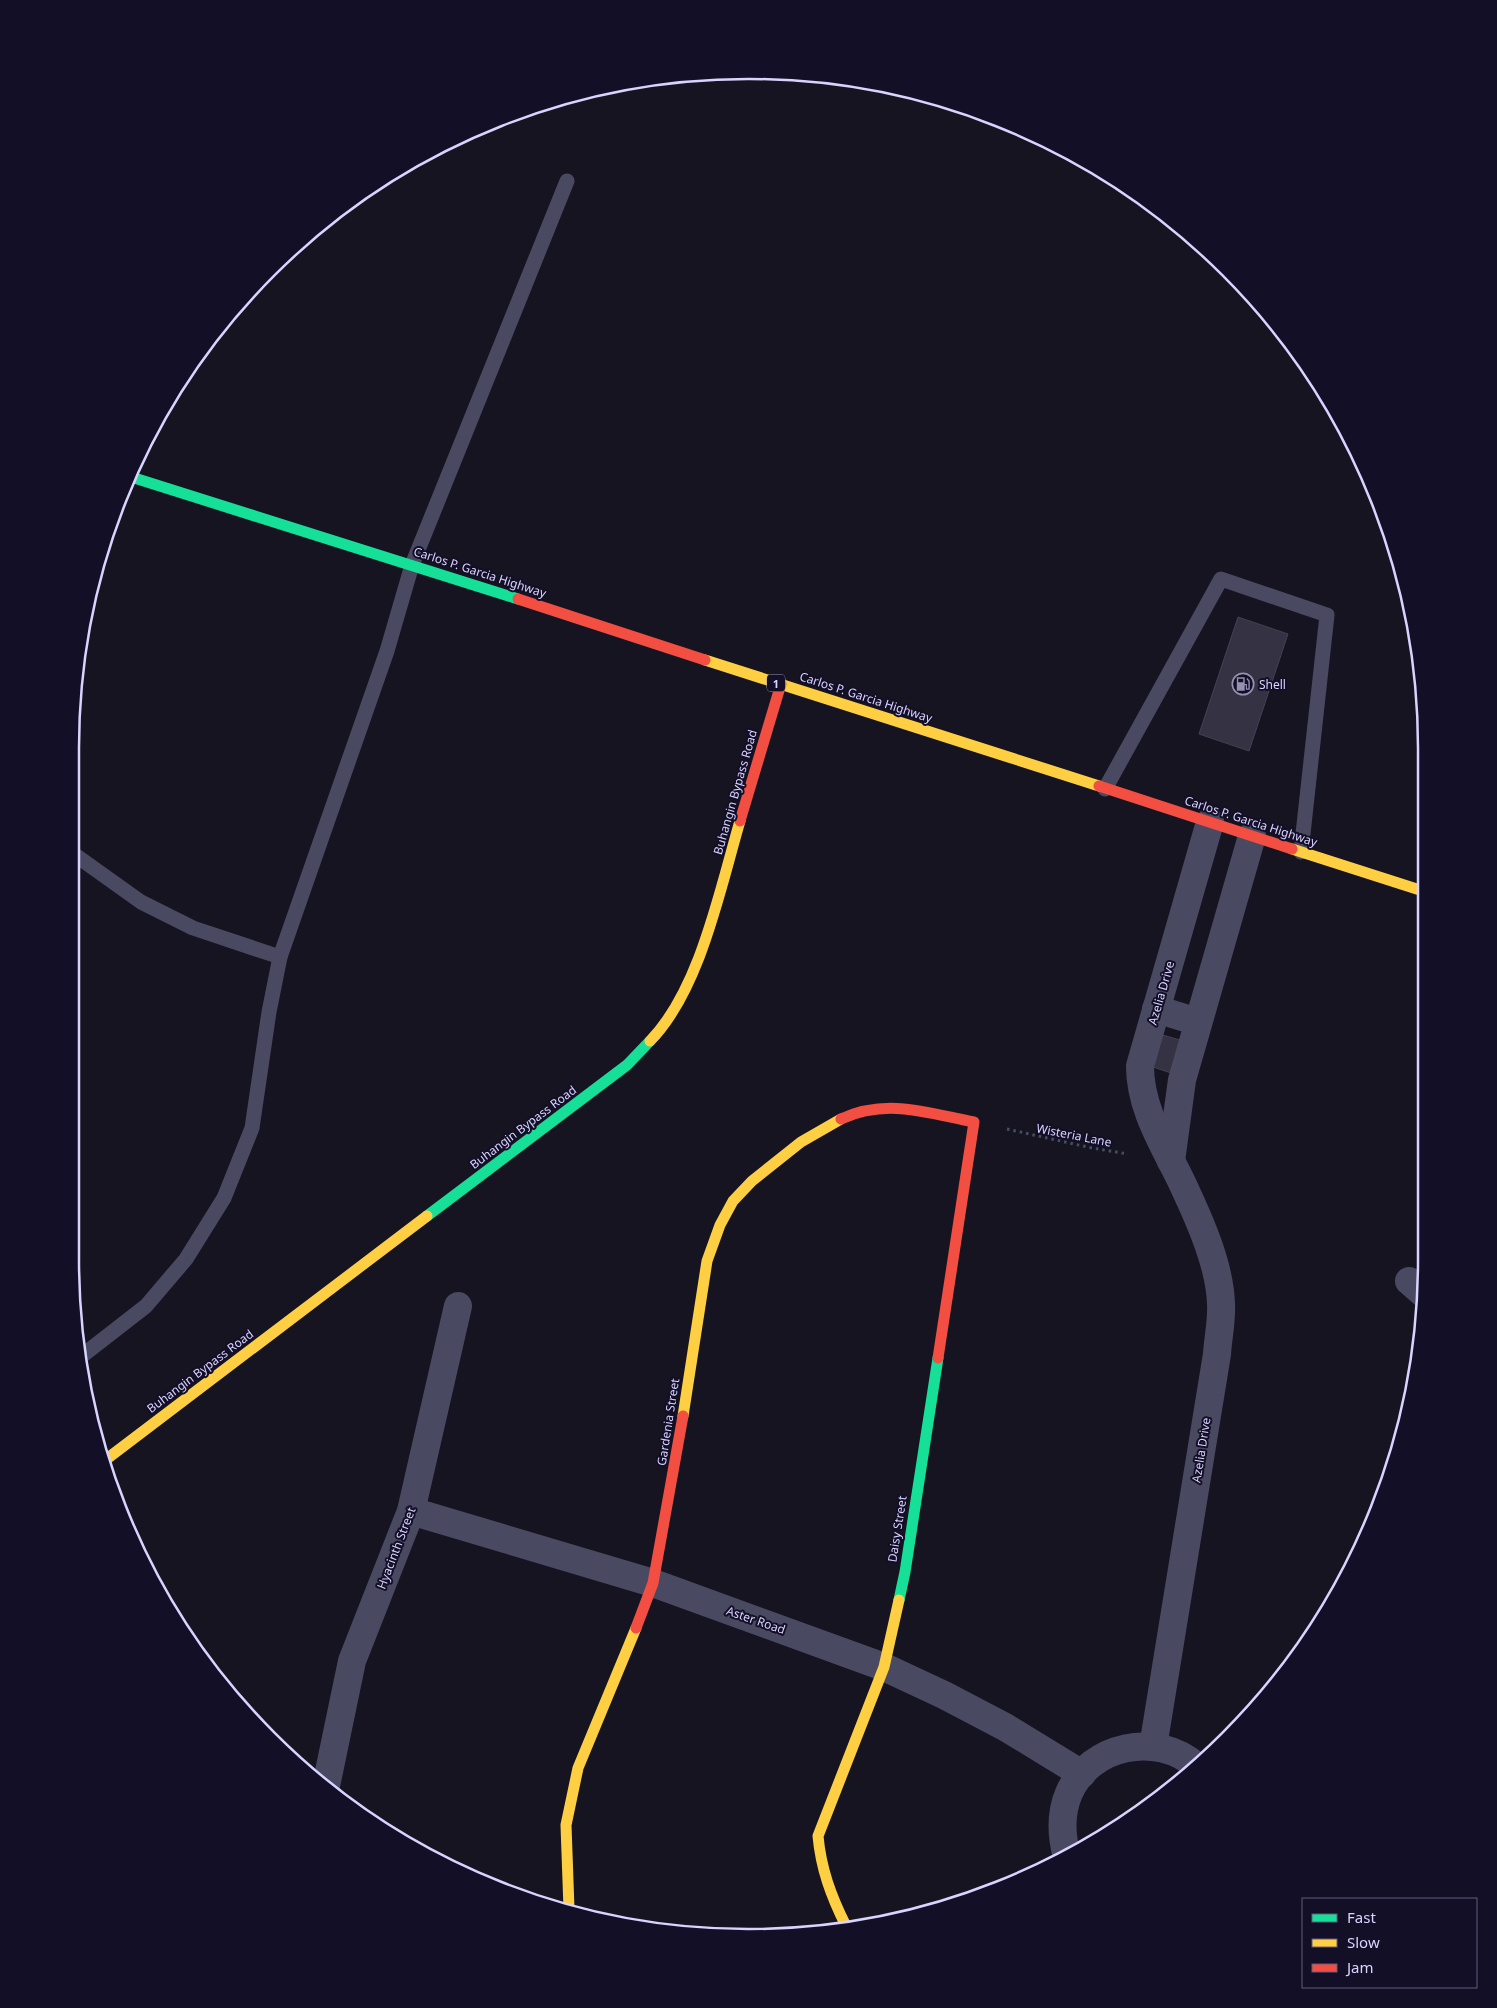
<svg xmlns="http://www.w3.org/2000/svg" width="1497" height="2008" font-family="'Noto Sans',sans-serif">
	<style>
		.building { fill: #343243; stroke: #433f54 }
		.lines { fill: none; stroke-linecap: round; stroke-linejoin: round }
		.path { stroke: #44505f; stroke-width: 3; stroke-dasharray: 2.5 4; stroke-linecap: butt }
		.lane { stroke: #4a4962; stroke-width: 15 }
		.street { stroke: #4a4962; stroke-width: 28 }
		.fast { stroke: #16e098; stroke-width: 11 }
		.slow { stroke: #ffcf43; stroke-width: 11 }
		.jam { stroke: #f24e42; stroke-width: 11 }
		.labels { text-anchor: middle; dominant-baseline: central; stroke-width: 4; stroke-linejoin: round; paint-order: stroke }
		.shield { fill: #130f26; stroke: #9e99be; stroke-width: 1 }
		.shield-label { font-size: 11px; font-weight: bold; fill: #d9d4ff }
		.street-label { font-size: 12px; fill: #d9d4ff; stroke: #130f26 }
		.poi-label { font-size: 12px; fill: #d9d4ff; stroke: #130f26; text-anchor: start }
		.rim { fill: none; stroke: #d9d4ff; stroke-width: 2.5 }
	</style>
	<rect width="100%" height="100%" fill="#161421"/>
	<!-- building -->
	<g class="building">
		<polygon points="1238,617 1288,634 1249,751 1199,734"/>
		<polygon points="1159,1034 1180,1040 1171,1073 1150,1066"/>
	</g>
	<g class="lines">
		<!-- path -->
		<polyline class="path" points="1007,1129 1092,1148 1128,1154"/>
		<!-- lane -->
		<g class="lane">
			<polyline points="1105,789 1221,579 1327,615 1301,852"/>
			<polyline points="71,852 141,902 193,928 280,957"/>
			<polyline points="83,1355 146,1306 186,1259 224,1198 252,1128 269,1012 280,957 387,651 412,565 567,181"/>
		</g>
		<!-- street -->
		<g class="street">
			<polyline points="1156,1009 1198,1022"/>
			<polyline points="1171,1161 1182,1080 1252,836"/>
			<polyline points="1409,1281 1425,1295"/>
			<polyline points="411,1511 653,1583 884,1667 944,1695 1005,1727 1082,1774"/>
			<path d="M1153,1747L1217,1354C1218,1338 1222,1320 1221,1304C1220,1266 1200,1221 1184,1187C1166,1148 1140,1111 1140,1066L1210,822"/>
			<polyline points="326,1786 352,1661 411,1511 458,1306"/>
			<path d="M1067,1857C1061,1835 1060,1814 1069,1793C1090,1745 1157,1731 1196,1766"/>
		</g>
		<!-- fast -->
		<g class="fast">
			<polyline points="128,476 518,599"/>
			<polyline points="427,1216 627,1065 650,1041"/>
			<polyline points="899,1600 905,1572 938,1358"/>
		</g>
		<!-- slow -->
		<g class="slow">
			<polyline points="705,660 1099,786"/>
			<polyline points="1292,849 1423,891"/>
			<path d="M650,1041C700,990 720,889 740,821"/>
			<polyline points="683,1416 707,1261 720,1225 733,1201 752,1181 801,1142 841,1119"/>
			<polyline points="104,1461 427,1216"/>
			<polyline points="569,1909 566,1825 578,1768 636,1628"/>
			<path d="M846,1926C831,1896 821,1869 818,1836L884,1667L899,1600"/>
		</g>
		<!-- jam -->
		<g class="jam">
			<polyline points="518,599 705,660"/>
			<polyline points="1099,786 1292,849"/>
			<polyline points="740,821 781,684"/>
			<path d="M841,1119C887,1098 927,1113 974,1122L938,1358"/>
			<polyline points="636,1628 653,1583 683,1416"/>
		</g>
	</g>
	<!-- icons -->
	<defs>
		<g id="fuel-ring" transform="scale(1.125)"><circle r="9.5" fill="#130f26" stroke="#9591b1" stroke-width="1.5"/><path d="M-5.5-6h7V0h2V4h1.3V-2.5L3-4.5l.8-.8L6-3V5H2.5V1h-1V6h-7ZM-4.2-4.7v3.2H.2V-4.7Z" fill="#9591b1"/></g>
	</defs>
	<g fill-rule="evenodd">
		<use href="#fuel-ring" x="1243" y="684"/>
	</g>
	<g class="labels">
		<!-- shield labels -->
		<rect class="shield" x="767" y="674.5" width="18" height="17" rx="4"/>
		<g class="shield-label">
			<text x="776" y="683">1</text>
		</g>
		<!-- street labels -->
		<g class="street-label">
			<text transform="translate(480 572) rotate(18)">Carlos P. Garcia Highway</text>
			<text transform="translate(866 697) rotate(18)">Carlos P. Garcia Highway</text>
			<text transform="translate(735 792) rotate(-74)">Buhangin Bypass Road</text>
			<text transform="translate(1251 821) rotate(18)">Carlos P. Garcia Highway</text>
			<text transform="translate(1161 993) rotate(-74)">Azelia Drive</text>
			<text transform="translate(523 1127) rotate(-37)">Buhangin Bypass Road</text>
			<text transform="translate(1074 1135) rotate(11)">Wisteria Lane</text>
			<text transform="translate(200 1371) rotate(-37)">Buhangin Bypass Road</text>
			<text transform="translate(668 1422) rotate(-81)">Gardenia Street</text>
			<text transform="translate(1201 1450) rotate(-81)">Azelia Drive</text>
			<text transform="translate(897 1529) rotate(-81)">Daisy Street</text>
			<text transform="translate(396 1548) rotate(-69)">Hyacinth Street</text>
			<text transform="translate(756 1620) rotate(19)">Aster Road</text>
		</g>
		<!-- poi labels -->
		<g class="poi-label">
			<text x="1259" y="684">Shell</text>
		</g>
	</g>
	<!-- crop -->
	<path d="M0 0H1497V2008H0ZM748 79H749A669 669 0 0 1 1418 748V1260A669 669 0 0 1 749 1929H748A669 669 0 0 1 79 1260V748A669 669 0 0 1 748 79Z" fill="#130f26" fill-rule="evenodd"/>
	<path class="rim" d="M748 79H749A669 669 0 0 1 1418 748V1260A669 669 0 0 1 749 1929H748A669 669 0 0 1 79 1260V748A669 669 0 0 1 748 79Z"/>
	<!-- legend -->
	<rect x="1302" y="1898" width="175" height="90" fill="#130f26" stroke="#625e7d"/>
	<rect x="1312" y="1914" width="25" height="8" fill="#16e098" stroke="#625e7d"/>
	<text x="1347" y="1923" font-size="15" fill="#d9d4ff">Fast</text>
	<rect x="1312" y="1939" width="25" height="8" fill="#ffcf43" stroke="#625e7d"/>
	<text x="1347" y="1948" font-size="15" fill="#d9d4ff">Slow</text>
	<rect x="1312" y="1964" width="25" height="8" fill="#f24e42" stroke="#625e7d"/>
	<text x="1347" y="1973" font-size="15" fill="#d9d4ff">Jam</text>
</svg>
